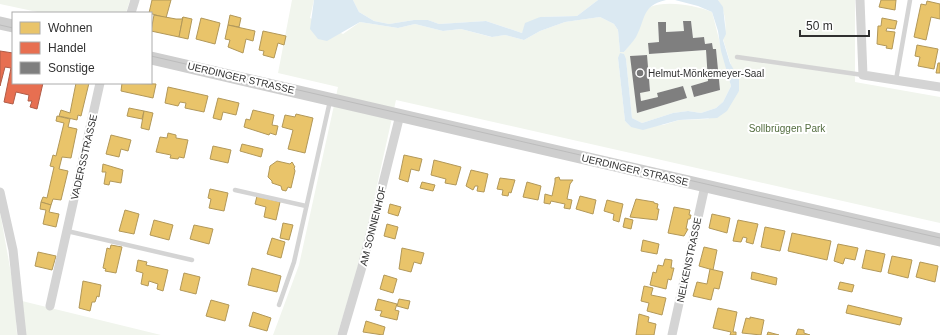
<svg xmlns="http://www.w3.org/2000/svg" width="940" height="335" font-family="Helvetica,sans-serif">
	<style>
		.green { fill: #f1f5ed; fill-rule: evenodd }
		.water { fill: #dbe9f2 }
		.homes { fill: #e9c46a; stroke: #b29859 }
		.shops { fill: #e76f51; stroke: #b05c47 }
		.building { fill: #7f7f7f }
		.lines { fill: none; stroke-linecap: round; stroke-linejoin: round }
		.lane { stroke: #d4d4d4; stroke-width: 4.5 }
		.street { stroke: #d4d4d4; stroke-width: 9 }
		.secondary { stroke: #cecece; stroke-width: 13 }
		.tram { stroke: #bcbcbc; stroke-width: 1 }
		.poi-dot { fill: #787878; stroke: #fff; stroke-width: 1.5 }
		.labels { text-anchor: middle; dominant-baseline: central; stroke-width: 4; stroke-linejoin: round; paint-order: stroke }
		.poi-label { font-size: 10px; fill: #303030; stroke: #fff; text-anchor: start }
		.street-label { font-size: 10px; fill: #303030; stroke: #fff }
		.park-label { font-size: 10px; fill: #526c3e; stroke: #fff }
	</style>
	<rect width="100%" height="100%" fill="#fff"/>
	<!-- green -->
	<g class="green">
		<polygon points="0,0 130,0 126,13 42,13 0,4"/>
		<path d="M292,0H314L310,18L343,34L360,22L398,28L415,24L443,31L461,29L491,37L505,35L524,40L540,31L565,22L600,17L614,24L618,30L620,52H624C627,47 632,43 635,37C641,28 641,14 650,7C666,0 696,5 712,12L731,86L723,102L716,108L701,113L688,111L673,113L642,123L632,118L626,59L618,58L625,121L631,127L663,125L679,120L708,119L739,91L723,39C728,28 725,10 718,0H855V82L940,97V223L396,100L359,266L337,335H273L299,265L338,87L278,73ZM683,21H691L693,38L704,37L705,44L712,43L713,49H716L720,90L694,97L691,86L708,81L706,50L649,54L648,43L659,42L658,22H666V32L684,31ZM646,55L650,90L640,93L641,101L658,97L657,93L683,86L687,98L637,113L631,56Z"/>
		<polygon points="353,0 598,0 577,16 540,17 525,28 522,33 486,21 439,24 428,20 414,20 389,24 374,21 359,12"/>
		<polygon points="0,212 14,290 17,335 0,335"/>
		<polygon points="22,301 161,335 25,335"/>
	</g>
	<!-- water -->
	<g class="water">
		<path d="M314,0H353L359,12L374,21L389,24L414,20H428L439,24L486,21L522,33L525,23L540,17L577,16L598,0H666C641,6 646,19 636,37C633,42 628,47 624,52H620L618,30L614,24L600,17L565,22L540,31L524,40L505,35L492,37L461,29L443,31L415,24L398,28L360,22L327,41L318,39L310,29Z"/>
		<polygon points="675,0 718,0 723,7 726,34 723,40 730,63 739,79 739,91 727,111 717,118 679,120 643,130 631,127 625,121 618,58 620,53 624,54 626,59 632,118 642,123 673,113 688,111 701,113 716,108 723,102 731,86 721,51 718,31 712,12 698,6"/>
	</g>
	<!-- homes -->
	<g class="homes">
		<polygon points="152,0 171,0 166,18 149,13"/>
		<polygon points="881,0 896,0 895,10 879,7"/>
		<polygon points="927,1 940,4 940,19 931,17 926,40 914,37 921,4 926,5"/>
		<polygon points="154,15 176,19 182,19 183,17 179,37 151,31"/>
		<polygon points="230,15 241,18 239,27 228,25"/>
		<polygon points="183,17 192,19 188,39 179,37"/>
		<polygon points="201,18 220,23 215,44 196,39"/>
		<polygon points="882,18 897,21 895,29 887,28 886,31 895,32 892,49 886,48 887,46 877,44 878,26 881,26"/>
		<polygon points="228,25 255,31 253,41 246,39 243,53 228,47 230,40 225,39"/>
		<polygon points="263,31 286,36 284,45 278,43 274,58 263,55 264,51 259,50"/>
		<polygon points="917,45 938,49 934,69 918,66 920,57 915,56"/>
		<polygon points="938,63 940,63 940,73 936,73"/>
		<polygon points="76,83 89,83 81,116 78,115 77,120 59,116 61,110 70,113"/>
		<polygon points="122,83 156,84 153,98 121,91"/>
		<polygon points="168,87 208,96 204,112 185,108 186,103 180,102 178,106 165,103"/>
		<polygon points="218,98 239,103 236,115 223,112 221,120 213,118"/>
		<polygon points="129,108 144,111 142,119 127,116"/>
		<polygon points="253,110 274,115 272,125 278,126 276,135 270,133 269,135 244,127 246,119 250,120"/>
		<polygon points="144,111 153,113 149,130 141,128"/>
		<polygon points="296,114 313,118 305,153 288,149 293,130 282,127 285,115 295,117"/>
		<polygon points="57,116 70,119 68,127 77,129 71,158 62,157 59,169 68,171 61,200 53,199 51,205 41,202 43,197 47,198 54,167 50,166 53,155 56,156 64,123 56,121"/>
		<polygon points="168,133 176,135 176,138 188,140 184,158 179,157 178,159 170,158 171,155 156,152 160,137 167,138"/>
		<polygon points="111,135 131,140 128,151 121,149 119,157 106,154"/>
		<polygon points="242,144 263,149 261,157 240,151"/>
		<polygon points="213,146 231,150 228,163 210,159"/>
		<polygon points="404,155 422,159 419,171 411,169 408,182 399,179"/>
		<polygon points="434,160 461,167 456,185 445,183 446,179 431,175"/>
		<polygon points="277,161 290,164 292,162 295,167 294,168 295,171 291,188 288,187 286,191 282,190 281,186 272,183 272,181 268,177 270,166"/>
		<polygon points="103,164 123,170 121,183 110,181 109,185 104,184 106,172 102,172"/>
		<polygon points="471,170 488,174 484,192 477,191 478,186 475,186 473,190 466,186"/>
		<polygon points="559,177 560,180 573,180 570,184 567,199 572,200 570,209 564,208 565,204 551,201 550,204 544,203 545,194 552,196 555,182 555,178"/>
		<polygon points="500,178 515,180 511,193 509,192 508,196 502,195 503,190 497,189"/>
		<polygon points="422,182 435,185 433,191 420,188"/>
		<polygon points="527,182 541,186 538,200 523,197"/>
		<polygon points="210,189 228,193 224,211 209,208 211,199 208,198"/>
		<polygon points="257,196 280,202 276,220 264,217 266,207 255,204"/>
		<polygon points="580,196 596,200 593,214 576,209"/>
		<polygon points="636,199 654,202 654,203 658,204 657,209 659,209 657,220 630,217"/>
		<polygon points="607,200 623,204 619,222 613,220 614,214 604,211"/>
		<polygon points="41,202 51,205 49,212 59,214 56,227 43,224 46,210 40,209"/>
		<polygon points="390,204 401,207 398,216 388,213"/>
		<polygon points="674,207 690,210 689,215 691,215 690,219 688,219 686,229 688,229 684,236 668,233"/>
		<polygon points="125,210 139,214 134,234 119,231"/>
		<polygon points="712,214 730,218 727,233 709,228"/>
		<polygon points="625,218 633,220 631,229 623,227"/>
		<polygon points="154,220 173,225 169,240 150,235"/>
		<polygon points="738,220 758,224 753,244 746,242 747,238 743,237 741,242 733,241"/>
		<polygon points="283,223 293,225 289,240 280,238"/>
		<polygon points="387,224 398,227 395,239 384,236"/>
		<polygon points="194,225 213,229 209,244 190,239"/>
		<polygon points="765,227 785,231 780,251 761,247"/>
		<polygon points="792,233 831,241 827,260 788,251"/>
		<polygon points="272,238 285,242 281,258 267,254"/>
		<polygon points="643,240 659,244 657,254 641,251"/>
		<polygon points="838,244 858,248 855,260 845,258 843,264 834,261"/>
		<polygon points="111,245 122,247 116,273 105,271 106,269 103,268 107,248 110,249"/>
		<polygon points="704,247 717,250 713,270 699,266"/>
		<polygon points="402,248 424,253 421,264 414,262 411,272 399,269"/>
		<polygon points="866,250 885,254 881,272 862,268"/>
		<polygon points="38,252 56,256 52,270 35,266"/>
		<polygon points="892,256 912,260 908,278 888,273"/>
		<polygon points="665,259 672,260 671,268 674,268 671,280 668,279 666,289 650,285 653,272 656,273 658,265 663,266"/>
		<polygon points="138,260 147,262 146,265 168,270 163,291 157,289 158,284 149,281 148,286 141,284 143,273 136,271"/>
		<polygon points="920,262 938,266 935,282 916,277"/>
		<polygon points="252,268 281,276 277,292 248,285"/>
		<polygon points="710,269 723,272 719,289 714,288 711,300 693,296 697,282 707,284"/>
		<polygon points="752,272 777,278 776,285 751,279"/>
		<polygon points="184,273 200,277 196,294 180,290"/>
		<polygon points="384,275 397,279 393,293 380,289"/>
		<polygon points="83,281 101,285 99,297 97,296 95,302 92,302 90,311 79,308"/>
		<polygon points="840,282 854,285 852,292 838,289"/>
		<polygon points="644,286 653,288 651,295 666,298 662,315 647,311 649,303 641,301"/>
		<polygon points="378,299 397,304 395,310 399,311 397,320 380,316 382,311 375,310"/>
		<polygon points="399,299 410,301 408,309 397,306"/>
		<polygon points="211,300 229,305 225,321 206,316"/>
		<polygon points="848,305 902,318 900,325 846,313"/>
		<polygon points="718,308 737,312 733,332 736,332 736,335 730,335 731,332 713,328"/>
		<polygon points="253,312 271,318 267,331 249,326"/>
		<polygon points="639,314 649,317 648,322 656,324 654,335 636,335"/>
		<polygon points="750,317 764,320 761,335 742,333 746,318 750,319"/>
		<polygon points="366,321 385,327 383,335 363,332"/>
		<polygon points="798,329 804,330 804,333 810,335 796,335"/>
		<polygon points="768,332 779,335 767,335"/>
	</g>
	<!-- shops -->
	<polygon class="shops" points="0,51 13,53 13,83 43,83 37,109 30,107 32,101 28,101 29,95 16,92 13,104 4,102 11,68 5,67 0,86"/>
	<!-- building -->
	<g class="building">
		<polygon points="683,21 691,21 693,38 704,37 705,44 712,43 713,49 716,49 720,90 694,97 691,86 708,81 706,50 649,54 648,43 659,42 658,22 666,22 666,32 684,31"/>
		<polygon points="647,55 650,91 640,93 641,101 658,97 657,93 683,86 687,98 637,113 630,56"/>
	</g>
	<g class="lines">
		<!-- lane -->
		<g class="lane">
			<polyline points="737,57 863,75"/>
			<polyline points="896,80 910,0"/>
			<polyline points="235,190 306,206"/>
			<polyline points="67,231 192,260"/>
			<polyline points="279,305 294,262 330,101"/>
		</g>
		<!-- street -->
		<g class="street">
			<polyline points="860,0 863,75 940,87"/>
			<polyline points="131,13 135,0"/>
			<polyline points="0,192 13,250 22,335"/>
			<polyline points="50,306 100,83"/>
			<polyline points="342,335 362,267 400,115"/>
			<polyline points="672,335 705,186"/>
		</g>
		<!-- secondary -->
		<g class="secondary">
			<polyline points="0,23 13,26"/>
			<polyline points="151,58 940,240"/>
		</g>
		<!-- tram -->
		<g class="tram">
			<polyline points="0,25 13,28"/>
			<polyline points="151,56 940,238"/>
		</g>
	</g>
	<!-- markers -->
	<circle class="poi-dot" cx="640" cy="73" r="4"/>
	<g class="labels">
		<!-- poi labels -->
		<g class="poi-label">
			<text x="648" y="73">Helmut-Mönkemeyer-Saal</text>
		</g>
		<!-- street labels -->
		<g class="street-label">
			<text transform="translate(241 78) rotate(13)">UERDINGER STRASSE</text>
			<text transform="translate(84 157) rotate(-77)">VADERSSTRASSE</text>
			<text transform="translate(635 170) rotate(13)">UERDINGER STRASSE</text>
			<text transform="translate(373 226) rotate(-76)">AM SONNENHOF</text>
			<text transform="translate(689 260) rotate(-78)">NELKENSTRASSE</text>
		</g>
		<!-- park labels -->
		<g class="park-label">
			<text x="787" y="128">Sollbrüggen Park</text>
		</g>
	</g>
	<!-- legend -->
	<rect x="12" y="12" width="140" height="72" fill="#ffffff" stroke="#acacac"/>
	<rect x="20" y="22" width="20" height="12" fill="#e9c46a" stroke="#acacac"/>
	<text x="48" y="32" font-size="12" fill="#303030">Wohnen</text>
	<rect x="20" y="42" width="20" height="12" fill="#e76f51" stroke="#acacac"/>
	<text x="48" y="52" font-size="12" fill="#303030">Handel</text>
	<rect x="20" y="62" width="20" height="12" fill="#7f7f7f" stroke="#acacac"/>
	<text x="48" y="72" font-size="12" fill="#303030">Sonstige</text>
	<!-- scale -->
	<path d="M800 30v6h69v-6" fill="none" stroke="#303030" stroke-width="2"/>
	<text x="806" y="30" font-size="12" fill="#303030" stroke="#ffffff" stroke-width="3" paint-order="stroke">50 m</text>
</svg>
